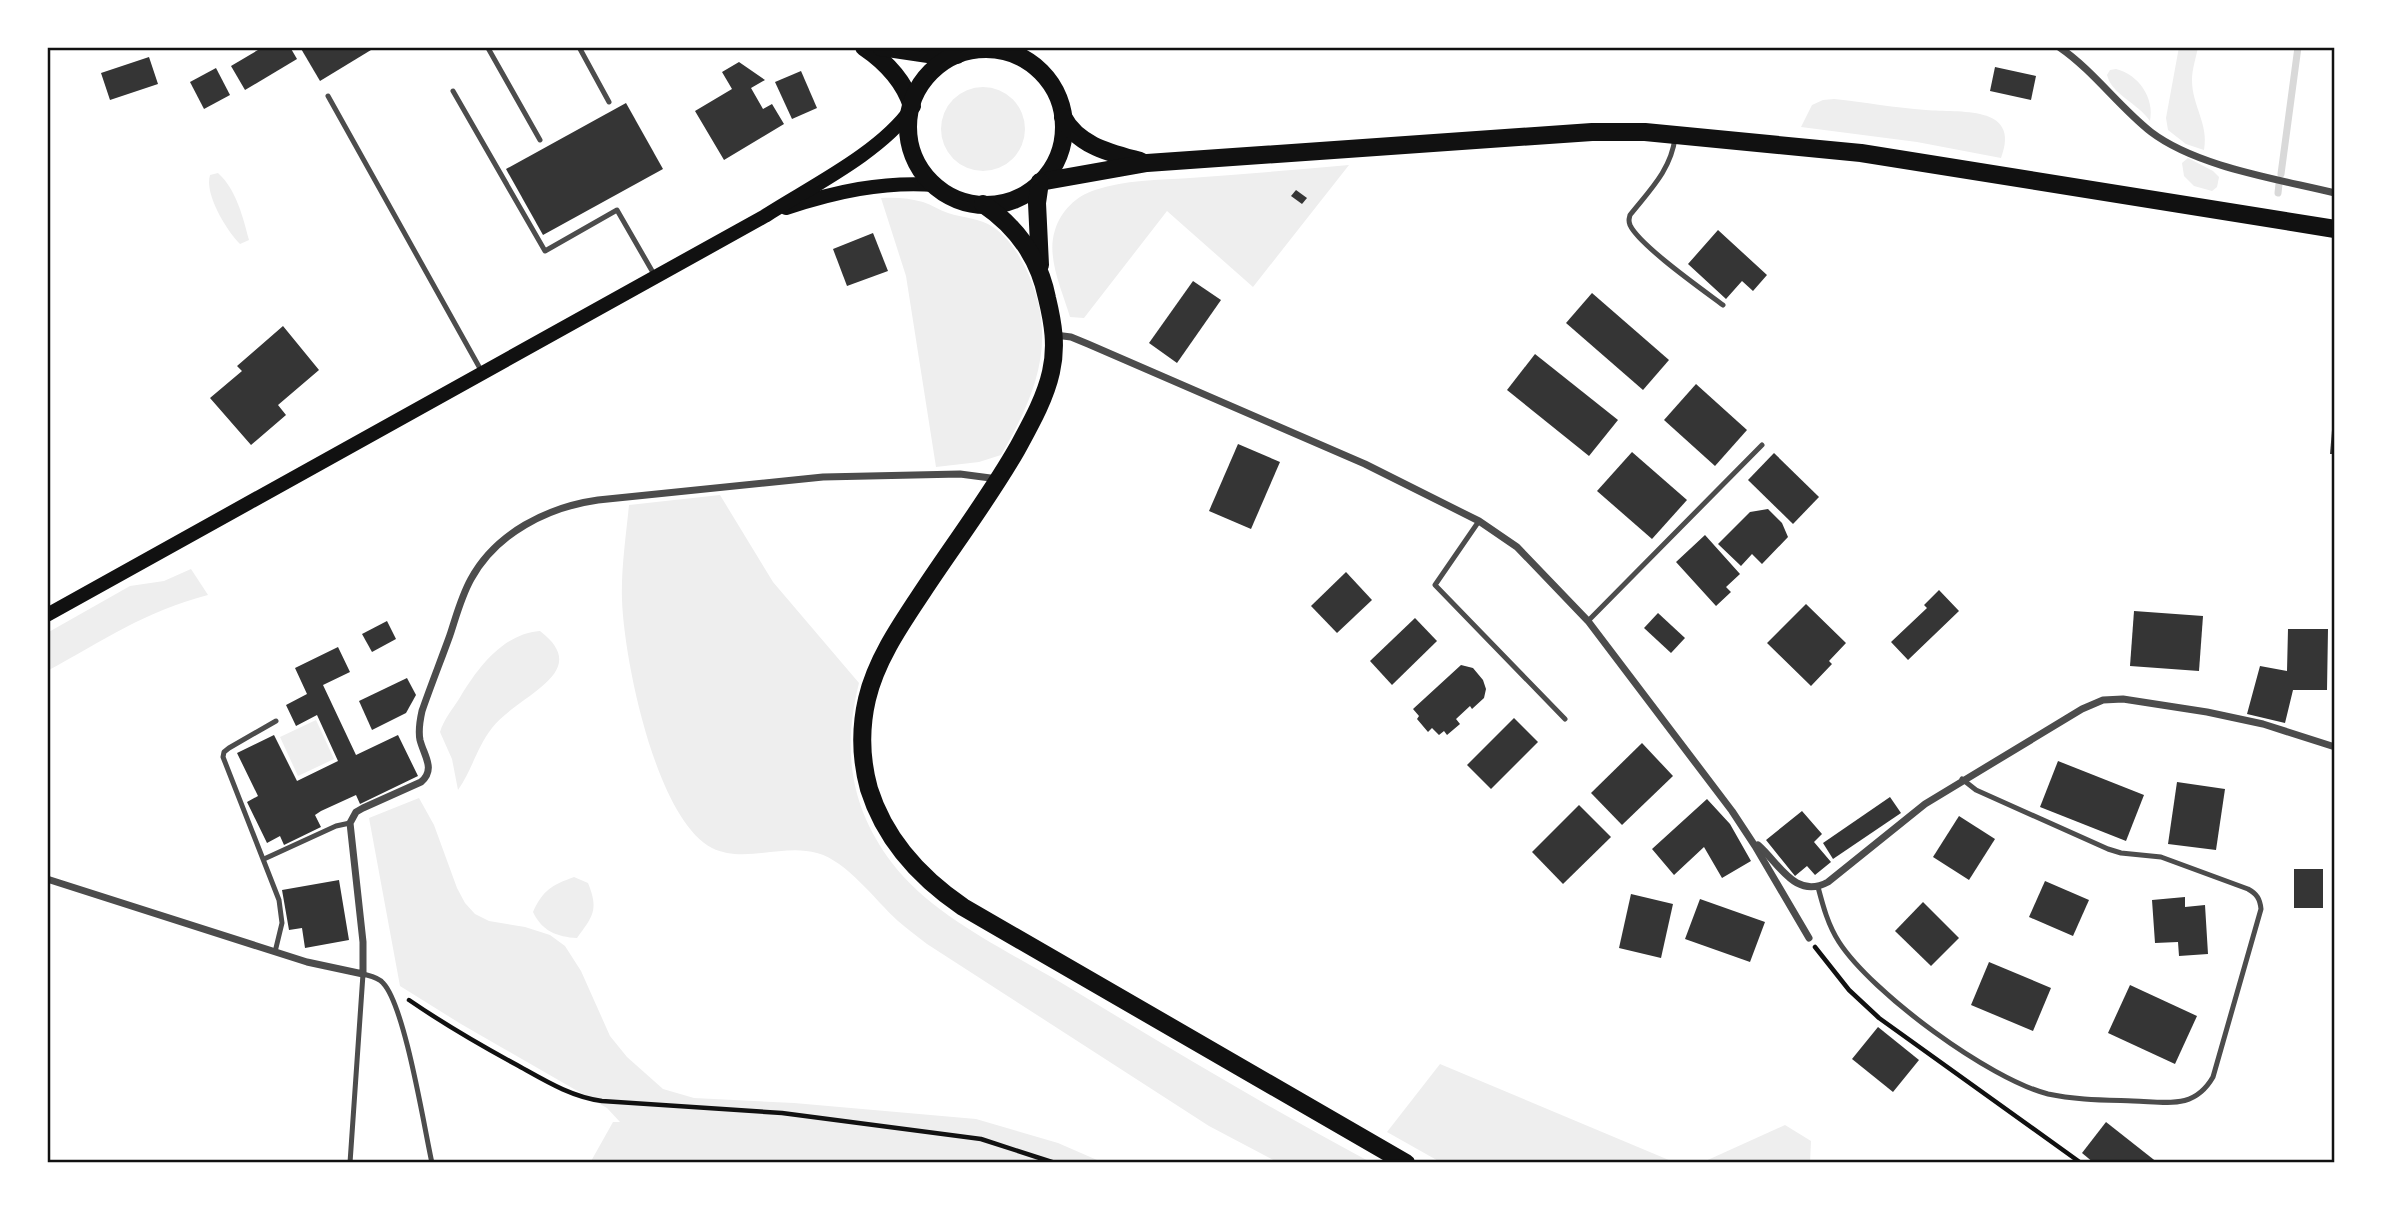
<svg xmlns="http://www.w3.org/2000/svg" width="2382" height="1210" font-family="Commissioner,sans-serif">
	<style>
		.green { fill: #eee }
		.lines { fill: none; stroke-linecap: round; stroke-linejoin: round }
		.stream { stroke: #d9d9d9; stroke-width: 7 }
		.building { fill: #353535 }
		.path { stroke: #111; stroke-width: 4.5 }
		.service { stroke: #4c4c4c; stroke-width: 5 }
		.minor { stroke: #4c4c4c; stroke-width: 7 }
		.secondary { stroke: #111; stroke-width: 14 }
		.primary { stroke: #111; stroke-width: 18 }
		.neatline { fill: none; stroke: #111; stroke-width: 2.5 }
	</style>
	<rect width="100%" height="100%" fill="#fff"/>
	<!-- green -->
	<g class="green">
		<path d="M2179,47H2198C2196,58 2192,69 2192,80C2192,106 2209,124 2204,150L2186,144L2168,130L2166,118Z"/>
		<path d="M2116,69C2138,74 2155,98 2150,121C2138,103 2112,95 2107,75L2110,70Z"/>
		<circle cx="983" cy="129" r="42"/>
		<path d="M1834,99C1865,102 1895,108 1926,110C1958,113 2022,104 2001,158L1917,142L1801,127L1812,105L1823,100Z"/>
		<polygon points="2188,158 2213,171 2219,177 2217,187 2212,191 2194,186 2184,176 2182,163"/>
		<path d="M1349,165L1253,287L1167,211L1084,318L1070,317C1062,290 1046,257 1055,230C1061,211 1076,196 1095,190C1124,180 1159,180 1190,178C1243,174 1296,170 1349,165Z"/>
		<path d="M218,173C236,189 243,217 249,240L240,244C227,231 204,194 210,175Z"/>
		<path d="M881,198C895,197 910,198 923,202C932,205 939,210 948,213C963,218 980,218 993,227C1008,237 1018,253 1026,269C1059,337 1037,393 1001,455L979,462L936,467L906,276Z"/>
		<path d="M720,495L773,582L859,683C842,750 850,807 892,863C932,916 1008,951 1065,985C1166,1046 1267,1107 1372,1163H1279L1209,1126L927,944C917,936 907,929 898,921C875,900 847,861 817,853C783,843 745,864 712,848C656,819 624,660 622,600C621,569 626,536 629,505Z"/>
		<path d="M191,569L208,595C145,611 103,641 47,671V633L130,586L164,581Z"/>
		<path d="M540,631C595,673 517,695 492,728C477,747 472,770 458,790L452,759L440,732C444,719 452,710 459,699C477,669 502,634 540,631Z"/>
		<polygon points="316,720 334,759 298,776 280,737"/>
		<polygon points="419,798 434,825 457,888 465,903 475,914 489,921 525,927 550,935 565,946 581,971 610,1036 627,1057 663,1089 694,1098 794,1103 976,1119 1058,1143 1104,1163 590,1163 613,1122 620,1122 607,1108 461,1024 400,986 369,818"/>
		<path d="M574,877L588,883C599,910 593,916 577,938C557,937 542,931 533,912C543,890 552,885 574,877Z"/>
		<polygon points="1440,1064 1676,1163 1442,1163 1387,1132"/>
		<polygon points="1785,1125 1811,1141 1810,1163 1701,1163"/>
	</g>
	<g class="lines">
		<!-- stream -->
		<g class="stream">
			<polyline points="2281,174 2298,47"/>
			<polyline points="2278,193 2279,184"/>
		</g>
	</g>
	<!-- building -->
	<g class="building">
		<polygon points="263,47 290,47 297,59 245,90 231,66"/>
		<polygon points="300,47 369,47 371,50 320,81"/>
		<polygon points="149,57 158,84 110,100 101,73"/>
		<polygon points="739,62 765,80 751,88 763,109 772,104 784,124 724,160 695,111 732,89 722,72"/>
		<polygon points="1995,67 2036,76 2031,100 1990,91"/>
		<polygon points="216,68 230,95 204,109 190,82"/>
		<polygon points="801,71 817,108 792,119 775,82"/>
		<polygon points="626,103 663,169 543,235 506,169"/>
		<polygon points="1296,190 1307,198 1302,204 1291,196"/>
		<polygon points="1718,230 1767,275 1753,291 1742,281 1726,299 1688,264"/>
		<polygon points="873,233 888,271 847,286 833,249"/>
		<polygon points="1193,281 1221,300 1177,363 1149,343"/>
		<polygon points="1592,293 1669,360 1643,390 1566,323"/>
		<polygon points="283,326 319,370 278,405 286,415 251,445 210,398 242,371 237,366"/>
		<polygon points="1535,354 1618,420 1589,456 1507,390"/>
		<polygon points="1696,384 1747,430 1715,466 1664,420"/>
		<polygon points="2333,418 2335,418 2335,454 2330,454"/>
		<polygon points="1238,444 1280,462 1251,529 1209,511"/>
		<polygon points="1632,452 1687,500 1652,539 1597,491"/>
		<polygon points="1774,453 1819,497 1793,524 1748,480"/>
		<polygon points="1768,509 1782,523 1788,537 1762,564 1752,554 1741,566 1718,544 1750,512"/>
		<polygon points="1705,535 1740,574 1726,587 1731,592 1716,606 1676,562"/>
		<polygon points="1346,572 1372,600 1337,633 1311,606"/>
		<polygon points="1939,590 1959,611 1908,660 1891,642 1927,608 1924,605"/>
		<polygon points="1806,604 1846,643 1829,661 1832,664 1811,686 1767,643"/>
		<polygon points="2134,611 2203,616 2199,671 2130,666"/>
		<polygon points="1658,613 1685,638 1671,653 1644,628"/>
		<polygon points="1415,618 1437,641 1392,685 1370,661"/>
		<polygon points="387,621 396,639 372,652 362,634"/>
		<polygon points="2288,629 2328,629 2327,690 2293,690 2285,723 2247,714 2260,666 2287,671"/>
		<polygon points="338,647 350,672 323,685 356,755 398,735 418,776 360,804 356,795 321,811 315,815 321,827 284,845 280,836 267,843 247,802 258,796 237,753 274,735 297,781 338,761 317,715 296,726 286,705 307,694 295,668"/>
		<polygon points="1461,665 1473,668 1483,680 1486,689 1484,698 1472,709 1470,706 1456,719 1460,724 1447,735 1444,731 1439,735 1432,728 1428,732 1417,719 1419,716 1413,709"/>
		<polygon points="407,678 416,695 406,713 372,730 359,701"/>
		<polygon points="1514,718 1538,742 1491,789 1467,765"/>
		<polygon points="1642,743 1673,776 1622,825 1591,793"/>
		<polygon points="2058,761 2144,795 2126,841 2040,807"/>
		<polygon points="2177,782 2225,789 2216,850 2168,844"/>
		<polygon points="1890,797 1901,813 1833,859 1823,843"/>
		<polygon points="1707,799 1730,824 1751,861 1722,878 1704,847 1674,875 1652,849"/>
		<polygon points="1579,805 1611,837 1563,884 1532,852"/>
		<polygon points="1802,811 1822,834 1814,842 1831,862 1815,875 1807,866 1795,876 1766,840"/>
		<polygon points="1959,816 1995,839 1969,880 1933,857"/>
		<rect x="2294" y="869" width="29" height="39"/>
		<polygon points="339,880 349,940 305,948 302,928 289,930 282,890"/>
		<polygon points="2045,881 2089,900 2073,936 2029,917"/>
		<polygon points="1631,894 1673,904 1661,958 1619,948"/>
		<polygon points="2185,897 2185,907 2205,905 2208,954 2179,956 2178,942 2155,943 2152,900"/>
		<polygon points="1700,899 1765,922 1750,962 1685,939"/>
		<polygon points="1923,902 1959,938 1931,966 1895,931"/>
		<polygon points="1989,962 2051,988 2033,1031 1971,1005"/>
		<polygon points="2130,985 2197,1016 2175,1064 2108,1033"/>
		<polygon points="1878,1027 1919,1060 1893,1092 1852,1059"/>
		<polygon points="2106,1122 2158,1163 2094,1163 2082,1153"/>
	</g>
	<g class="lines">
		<!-- path -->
		<g class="path">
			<polyline points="1815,947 1849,990 1879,1018 2081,1163"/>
			<path d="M409,1000C444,1024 480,1045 517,1065C544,1080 571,1097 602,1101L782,1113L981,1139L1055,1163"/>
		</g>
		<!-- service -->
		<g class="service">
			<polyline points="490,47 488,48 540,140"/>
			<polyline points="579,47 609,102"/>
			<polyline points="453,91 545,251 617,210 655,276"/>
			<polyline points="328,96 482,372"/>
			<path d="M1675,138C1671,170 1649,191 1630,215C1629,220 1628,220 1630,225C1639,245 1703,290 1723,305"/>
			<polyline points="1479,521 1435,585 1565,719"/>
			<polyline points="1588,621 1762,445"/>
			<polyline points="264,859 336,826 350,823"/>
			<path d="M1818,887C1823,906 1828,925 1839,942C1872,993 1989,1079 2048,1094C2076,1100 2105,1100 2133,1101C2167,1102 2194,1110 2213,1077L2261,909C2260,899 2257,894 2248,889L2161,857L2121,853L2108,849L1976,790L1962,779"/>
			<polyline points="275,952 282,923 279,900 223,757 224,752 229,748 276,721"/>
			<path d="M350,1163L363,974C370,976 378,977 383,983C405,1006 424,1127 432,1163"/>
		</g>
		<!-- minor -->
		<g class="minor">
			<path d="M2059,47C2094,71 2118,106 2151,132C2197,167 2278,179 2335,193"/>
			<polyline points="1055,335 1071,337 1088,344 1365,464 1479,521 1517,547 1588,621 1732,811 1755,846 1809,938"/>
			<path d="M1758,845C1779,863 1795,900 1828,882L1925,804L2082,709L2103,700L2123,699L2207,712L2263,724L2335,747"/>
			<path d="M47,879L307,962L363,974V942L350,823L356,812L363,808L421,782C436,769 424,756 420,740C418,730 420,720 422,711C431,685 441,660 450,635C456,617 461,597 471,579C496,533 548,507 598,500L823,477L960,474L998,479"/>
		</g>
		<!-- secondary -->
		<g class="secondary">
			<path d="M786,208C834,192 883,181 935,185"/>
			<path d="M47,615L765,216C810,187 880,153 911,109"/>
		</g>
		<!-- primary -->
		<g class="primary">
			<path d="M864,47C886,62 904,81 912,106"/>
			<polyline points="881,47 935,55 957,55"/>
			<circle cx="986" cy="127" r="78"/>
			<path d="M1063,117C1078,146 1111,153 1140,161"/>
			<polyline points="1040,182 1147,163 1592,132 1645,132 1861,153 2335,229"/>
			<polyline points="1040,182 1037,203 1040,265"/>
			<path d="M983,204C1017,227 1039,258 1047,298C1053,323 1057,346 1051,372C1045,399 1030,425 1017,449C989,498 954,544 923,591C901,624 876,660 867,699C860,729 861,760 869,789C885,840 919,877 963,907L1406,1163"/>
		</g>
	</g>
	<!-- border -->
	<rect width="2382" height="1210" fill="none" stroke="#ffffff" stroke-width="98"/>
	<rect x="49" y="49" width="2284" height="1112" class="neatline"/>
</svg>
